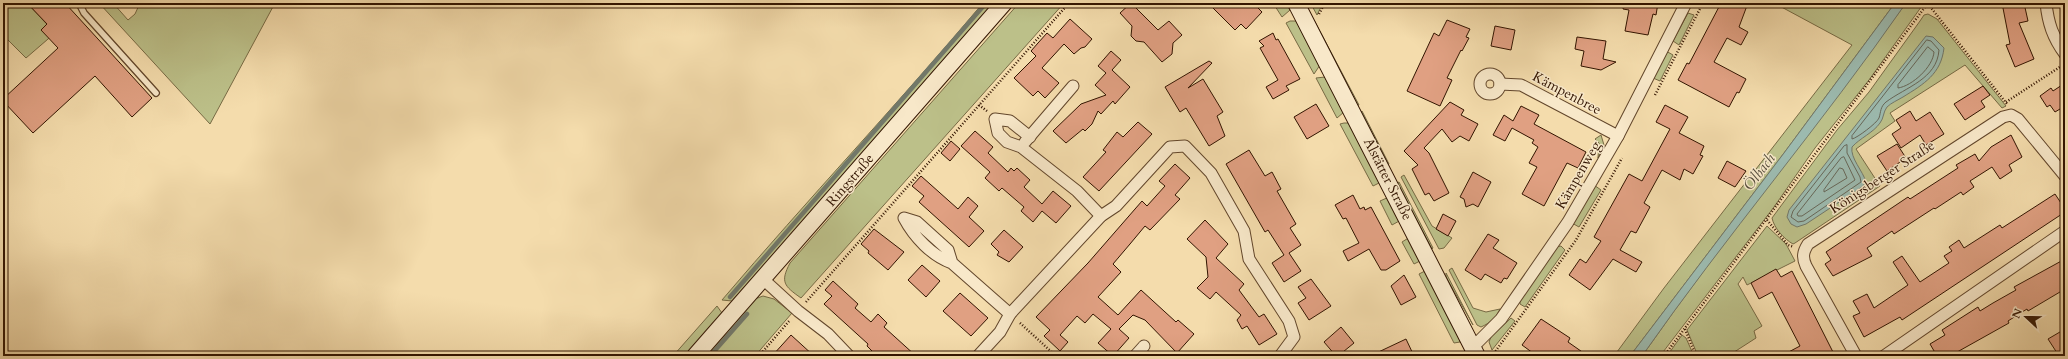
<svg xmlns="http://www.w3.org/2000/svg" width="2068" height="359" font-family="Cardo,serif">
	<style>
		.green { fill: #bcc089; stroke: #776a44 }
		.water { fill: #9cbaaf; stroke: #727869 }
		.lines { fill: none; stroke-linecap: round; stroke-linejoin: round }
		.shore { stroke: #676758; stroke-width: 1 }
		.stream { stroke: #727869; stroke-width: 4.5 }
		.building { fill: #e0a082; stroke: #321400 }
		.lane-casing { stroke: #62462b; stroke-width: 8 }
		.street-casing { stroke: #62462b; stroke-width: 13 }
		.secondary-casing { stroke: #321400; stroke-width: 18 }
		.path { stroke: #321400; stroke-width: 2.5; stroke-dasharray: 1 2; stroke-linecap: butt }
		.lane { stroke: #f8e8c9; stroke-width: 5.5 }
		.street { stroke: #f8e8c9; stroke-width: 11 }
		.secondary { stroke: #f8e8c9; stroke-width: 16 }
		.labels { text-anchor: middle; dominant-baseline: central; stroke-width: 3; stroke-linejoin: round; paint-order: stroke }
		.street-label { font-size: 14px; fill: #321400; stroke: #f8e8c9 }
		.water-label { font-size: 15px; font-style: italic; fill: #574e3d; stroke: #f8e8c9 }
	</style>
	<rect width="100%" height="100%" fill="#f4dcac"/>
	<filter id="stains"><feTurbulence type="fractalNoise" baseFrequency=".005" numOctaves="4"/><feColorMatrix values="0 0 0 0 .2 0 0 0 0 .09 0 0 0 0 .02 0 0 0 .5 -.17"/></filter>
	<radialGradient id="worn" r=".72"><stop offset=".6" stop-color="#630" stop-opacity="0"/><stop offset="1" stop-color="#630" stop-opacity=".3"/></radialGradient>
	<!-- green -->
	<g class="green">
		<polygon points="3,3 27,3 55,33 26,58 3,35"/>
		<polygon points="99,3 113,3 128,20 135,14 140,3 275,3 210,124"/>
		<path d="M983,3H995L740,292L732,301L722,300C807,200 898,104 983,3Z"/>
		<path d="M1019,3H1064L801,298C784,286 780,282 790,263Z"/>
		<polygon points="1273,3 1286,3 1290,10 1282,17"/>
		<polygon points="1311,3 1323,3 1317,15 1311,4"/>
		<polygon points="1774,3 1895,3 1784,153 1630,356 1614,356 1664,288 1852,45"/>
		<path d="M1906,3H1924L1869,80L1815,148L1774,207L1660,356H1642C1726,236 1820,122 1906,3Z"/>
		<polygon points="1688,13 1694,15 1679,45 1673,41"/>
		<path d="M1928,14L1937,19L2006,106L2002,108L1965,65L1890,113L1895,121L1856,149L1880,186L1795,243L1793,244C1784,239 1774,228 1772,218L1837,130L1869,92L1920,21L1924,15Z"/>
		<polygon points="1314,20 1359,105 1356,106 1312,22"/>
		<polygon points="1290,21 1296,21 1320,65 1314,74 1286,23"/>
		<polygon points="1666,51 1673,55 1660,81 1653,78"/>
		<polygon points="1325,77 1344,112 1337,118 1316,78"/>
		<polygon points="1362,111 1389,164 1388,165 1360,113"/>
		<polygon points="1344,123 1349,123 1381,182 1373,186 1340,124"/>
		<polygon points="1601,135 1604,145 1598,158 1599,143 1595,139"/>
		<polygon points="1404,175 1432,226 1452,238 1444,248 1439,249 1401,177"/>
		<polygon points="1399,182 1433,248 1432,249 1397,183"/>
		<polygon points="1594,185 1601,190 1579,227 1572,223"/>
		<polygon points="1389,197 1401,220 1392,225 1380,201"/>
		<polygon points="1767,226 1786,244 1795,261 1747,285 1743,277 1738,284 1762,326 1754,331 1756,338 1728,356 1698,356 1687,330"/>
		<polygon points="1410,237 1422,260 1414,264 1402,242"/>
		<polygon points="1561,246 1565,250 1525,307 1520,304 1520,301 1556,247"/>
		<path d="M1452,268L1473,308L1486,312L1500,309C1496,318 1490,323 1481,327L1477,325L1449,270Z"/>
		<polygon points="1427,270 1458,333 1460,342 1454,343 1419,274"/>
		<polygon points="1446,273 1473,325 1446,277"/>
		<polygon points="763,296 774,299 792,313 755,356 704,356 752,300"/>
		<polygon points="717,306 722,313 684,356 673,356"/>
		<polygon points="1511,318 1515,321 1492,350 1489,342 1491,337"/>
		<polygon points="1682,335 1686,338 1694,356 1667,356"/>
	</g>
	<!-- water -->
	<g class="water">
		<path d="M1895,3H1906C1822,124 1726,236 1642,356H1630L1784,153Z"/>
		<path d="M1926,36L1933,37L1944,48C1941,74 1924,84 1903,97C1898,100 1891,103 1887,107C1883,112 1884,118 1880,123C1873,133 1860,138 1852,147C1850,158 1863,171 1866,182L1862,187L1806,224L1797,227L1791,224L1787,217L1789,210Z"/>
	</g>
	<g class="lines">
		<!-- shore -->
		<g class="shore">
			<path d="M1927,40L1931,41L1939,50C1937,79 1906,87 1886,102C1880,107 1881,112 1879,118C1877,123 1857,138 1852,139V136Z"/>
			<path d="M1928,47L1934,52C1933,67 1912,86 1898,88V85Z"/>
			<polygon points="1847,145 1847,153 1860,177 1861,182 1804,221 1798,222 1791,217 1793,211 1844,146"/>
			<polygon points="1844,157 1855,180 1802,216 1798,216 1797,214 1841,158"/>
			<polygon points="1840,168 1843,169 1847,178 1824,192 1824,190"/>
		</g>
		<!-- stream -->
		<g class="stream">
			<polyline points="730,297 986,3"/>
			<polyline points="710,356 747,314"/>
		</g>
	</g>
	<!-- building -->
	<g class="building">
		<polygon points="27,3 65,3 152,98 132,117 95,76 33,133 3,101 3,99 58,48 41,30 47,24"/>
		<polygon points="1131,3 1158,30 1169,21 1182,35 1173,43 1172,54 1162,62 1144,42 1136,41 1131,36 1132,26 1120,13"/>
		<polygon points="1208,3 1253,3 1262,12 1246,29 1241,24 1235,30"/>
		<polygon points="1624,3 1658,3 1656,15 1653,14 1648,35 1625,31 1629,10 1623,9"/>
		<polygon points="1721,3 1748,3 1739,27 1748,32 1741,45 1727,38 1714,62 1746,79 1739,93 1737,92 1729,107 1678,80 1687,63 1689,64"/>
		<polygon points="2002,3 2024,3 2028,21 2019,23 2034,59 2015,67 2006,45 2010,44"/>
		<polygon points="1070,19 1092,39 1085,47 1081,48 1074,54 1064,44 1042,68 1059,83 1045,98 1038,91 1033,96 1014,78 1036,56 1031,51 1038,43 1047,33 1053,38"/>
		<polygon points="1447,20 1470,29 1466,37 1469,38 1462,51 1461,50 1447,78 1452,80 1440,106 1407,91 1434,33 1439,36"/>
		<polygon points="1495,26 1515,30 1511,50 1491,46"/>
		<polygon points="1273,33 1276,40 1278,39 1300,79 1286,86 1289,90 1273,99 1266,87 1278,80 1260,48 1264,46 1259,41"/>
		<polygon points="1577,37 1606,41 1603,59 1616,62 1601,70 1581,66 1584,51 1575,49"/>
		<polygon points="1111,51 1121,60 1112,70 1130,87 1115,104 1113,101 1101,114 1098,111 1092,124 1085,131 1083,129 1066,143 1053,131 1081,104 1106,95 1095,85 1106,73 1098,66"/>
		<polygon points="1209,61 1212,63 1188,88 1203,79 1223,112 1217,116 1225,136 1209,146 1186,108 1180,112 1165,87"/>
		<polygon points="2065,83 2065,106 2055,112 2050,105 2047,107 2040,96 2051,88 2053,91"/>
		<polygon points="1983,86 1990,95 1981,101 1985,107 1965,120 1954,104"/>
		<polygon points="1450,102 1464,110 1461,115 1478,124 1469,141 1460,136 1452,142 1442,129 1424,148 1429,153 1449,193 1434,201 1429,193 1425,195 1412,169 1418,165 1404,151"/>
		<polygon points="1316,104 1329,126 1307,139 1294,117"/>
		<polygon points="1665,105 1688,117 1679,133 1704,146 1700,155 1703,156 1693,174 1684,169 1680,180 1662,170 1644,203 1650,207 1636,233 1631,231 1620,250 1642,262 1636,272 1613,259 1590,290 1569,275 1580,259 1586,263 1601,241 1594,237 1629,174 1642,181 1670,129 1656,122"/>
		<polygon points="1521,106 1539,115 1534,124 1586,152 1578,168 1567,163 1544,206 1522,194 1537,167 1529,163 1538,147 1532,143 1534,140 1512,128 1505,141 1493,135 1504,115 1513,121"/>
		<polygon points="1910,111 1916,121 1930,112 1944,134 1926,145 1920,135 1901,148 1892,134 1901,128 1896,120"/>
		<polygon points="1138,122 1152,134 1099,191 1083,177 1106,152 1103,150 1117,132 1123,137"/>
		<polygon points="975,131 993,147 988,153 1008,172 1011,168 1014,171 1017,168 1030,180 1024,187 1042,204 1053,191 1071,206 1056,223 1042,211 1033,222 1021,211 1024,207 1002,188 999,191 985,178 990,172 961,146"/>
		<polygon points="2011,135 2022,157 2009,165 2012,171 2000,179 1992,167 1970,181 1974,187 1963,195 1961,192 1935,209 1934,208 1894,234 1892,231 1867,248 1872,256 1833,276 1825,264 1831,260 1826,252 1908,197 1910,199 1958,168 1956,165 1975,154 1979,161 1991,147"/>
		<polygon points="951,141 960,149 950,161 941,153"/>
		<polygon points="1897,144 1906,158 1887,171 1877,156"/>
		<polygon points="1249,150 1265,176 1272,172 1281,189 1277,191 1296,224 1290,228 1301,245 1289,253 1301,271 1284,282 1272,263 1284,255 1268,230 1265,232 1226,164"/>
		<polygon points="1727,161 1746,171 1735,187 1718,178"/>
		<polygon points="1175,164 1190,178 1175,195 1180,199 1150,230 1145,226 1130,244 1113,264 1121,272 1098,297 1118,315 1141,290 1176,322 1178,320 1194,334 1177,353 1145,320 1133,315 1119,329 1129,338 1113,356 1098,343 1111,329 1093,314 1085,323 1077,316 1060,335 1068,342 1060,351 1044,336 1050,330 1036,317 1088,263 1142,201 1147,206 1165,186 1159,181"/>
		<polygon points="1473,172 1491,182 1478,207 1473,204 1466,207 1464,199 1460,197"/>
		<polygon points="921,176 958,209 968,197 978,206 969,217 984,231 969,247 919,202 924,196 912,186"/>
		<polygon points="2055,194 2065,209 2065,212 1902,320 1900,317 1864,337 1853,316 1860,313 1853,301 1867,294 1874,308 1908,285 1893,262 1902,256 1920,282 1949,263 1944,256 1952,251 1949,247 1959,240 1964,248 2000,225 2002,228"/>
		<polygon points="1353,195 1360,209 1364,207 1365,210 1371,207 1400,261 1386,270 1381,270 1369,249 1348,261 1343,251 1359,243 1346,218 1343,219 1335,205"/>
		<polygon points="1443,214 1456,221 1448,236 1436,229"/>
		<polygon points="1205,220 1228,244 1216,258 1244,284 1239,290 1259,317 1264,314 1277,334 1259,345 1247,326 1242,329 1237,320 1241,315 1216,292 1210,299 1197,288 1208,277 1206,257 1187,239"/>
		<polygon points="874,229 904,252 888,270 868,253 869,251 861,244"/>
		<polygon points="1004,230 1023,247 1009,262 997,255 999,252 991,244"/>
		<polygon points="1488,234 1499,240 1493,248 1517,263 1507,279 1504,278 1501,283 1485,274 1481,280 1465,270"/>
		<polygon points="2065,259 2065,289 2028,311 2027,309 2008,321 2009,323 1950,356 1937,356 1930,344 1945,335 1942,330 1978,307 1980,311 1993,303 2016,290 2014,287"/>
		<polygon points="922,265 940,281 926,297 908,280"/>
		<polygon points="1776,269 1781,277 1792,271 1835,356 1781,356 1800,346 1772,292 1759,299 1751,283"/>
		<polygon points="1404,275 1416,297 1401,305 1391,286"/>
		<polygon points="1311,279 1331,306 1309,320 1298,303 1306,298 1298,287"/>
		<polygon points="833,281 858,304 855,308 871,322 878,314 887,323 884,327 916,356 883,356 878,351 875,354 867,346 868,344 824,304 832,296 825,290"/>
		<polygon points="960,293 988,318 971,336 943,311"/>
		<polygon points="1541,319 1570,338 1568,342 1588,356 1537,356 1522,345"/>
		<polygon points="1341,327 1354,343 1338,356 1336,356 1324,342"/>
		<polygon points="2065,329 2065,356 2059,356 2048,339"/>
		<polygon points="791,335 814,356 772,356"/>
		<polygon points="1406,339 1414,356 1370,356"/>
	</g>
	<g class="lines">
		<!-- lane casing -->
		<g class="lane-casing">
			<polyline id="lane" points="79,3 84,13 156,93"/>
		</g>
		<!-- street casing -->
		<g class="street-casing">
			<g id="street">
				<path d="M2046,3C2048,23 2053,38 2065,54"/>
				<circle cx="1490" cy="84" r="10"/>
				<polyline points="1500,84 1521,85 1618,136"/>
				<polyline points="1030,137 1010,121 995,119 998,133 1007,142 1021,147 1077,191 1101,216"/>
				<polyline points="1025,142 1073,86"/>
				<path d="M952,263L948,250L917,222L904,218C914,237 932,256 952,263L1010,314"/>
				<polyline points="763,279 798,311 828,334 849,356"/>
				<polyline points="1473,347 1501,319 1568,222 1618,136 1686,3"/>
				<polyline points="978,356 1000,332 1010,314 1101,216 1116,206 1170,147 1185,146 1211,173 1244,231 1249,259 1289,321 1294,337 1280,356"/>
				<polyline points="1135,356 1144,346"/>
				<path d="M1856,356L1806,266C1802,257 1803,252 1808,244L2003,117L2011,115L2018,119L2065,176"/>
				<polyline points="1884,356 2065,231"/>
			</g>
		</g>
		<!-- secondary casing -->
		<g class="secondary-casing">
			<g id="secondary">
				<polyline points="1296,3 1477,356"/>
				<polyline points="695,356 1004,3"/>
			</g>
		</g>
		<!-- path -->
		<g class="path">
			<polyline points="1928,4 2007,104"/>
			<polyline points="1319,14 1325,3"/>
			<polyline points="1655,95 1703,3"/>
			<polyline points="2006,102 2063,65"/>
			<polyline points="979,105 987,111"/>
			<polyline points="1767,220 1788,245 1794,247"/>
			<polyline points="806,302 1069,3"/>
			<polyline points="1020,323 1056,356"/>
			<polyline points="1685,329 1696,356"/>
			<polyline points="759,356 790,320"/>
			<polyline points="1492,356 1576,240 1622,158"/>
			<polyline points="1664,356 1928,3"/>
		</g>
		<!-- lane -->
		<use href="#lane" class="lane"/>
		<!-- street -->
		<use href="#street" class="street"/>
		<!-- secondary -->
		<use href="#secondary" class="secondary"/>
	</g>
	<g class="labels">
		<!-- street labels -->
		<g class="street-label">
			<text transform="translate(1567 93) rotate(28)">Kämpenbree</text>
			<text transform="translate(1578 175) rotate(-60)">Kämpenweg</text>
			<text transform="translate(1882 177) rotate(-33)">Königsberger Straße</text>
			<text transform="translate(1388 179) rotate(63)">Alstätter Straße</text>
			<text transform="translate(850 180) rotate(-49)">Ringstraße</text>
		</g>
		<!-- water labels -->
		<g class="water-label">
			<text transform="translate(1759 172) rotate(-53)">Ölbach</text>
		</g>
	</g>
	<!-- margin -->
	<rect width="2068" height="359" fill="none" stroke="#f4dcac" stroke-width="16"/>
	<rect x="4" y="4" width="2060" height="351" fill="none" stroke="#321400" stroke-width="2"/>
	<rect x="8" y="8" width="2052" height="343" fill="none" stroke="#321400"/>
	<!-- north arrow -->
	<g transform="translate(2026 317) rotate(292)" stroke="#f8e8c9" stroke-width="3" paint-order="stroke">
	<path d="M0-3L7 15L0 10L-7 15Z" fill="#321400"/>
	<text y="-6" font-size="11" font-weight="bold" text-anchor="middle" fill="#321400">N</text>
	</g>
	<rect width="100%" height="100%" filter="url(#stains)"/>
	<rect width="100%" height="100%" fill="url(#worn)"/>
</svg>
